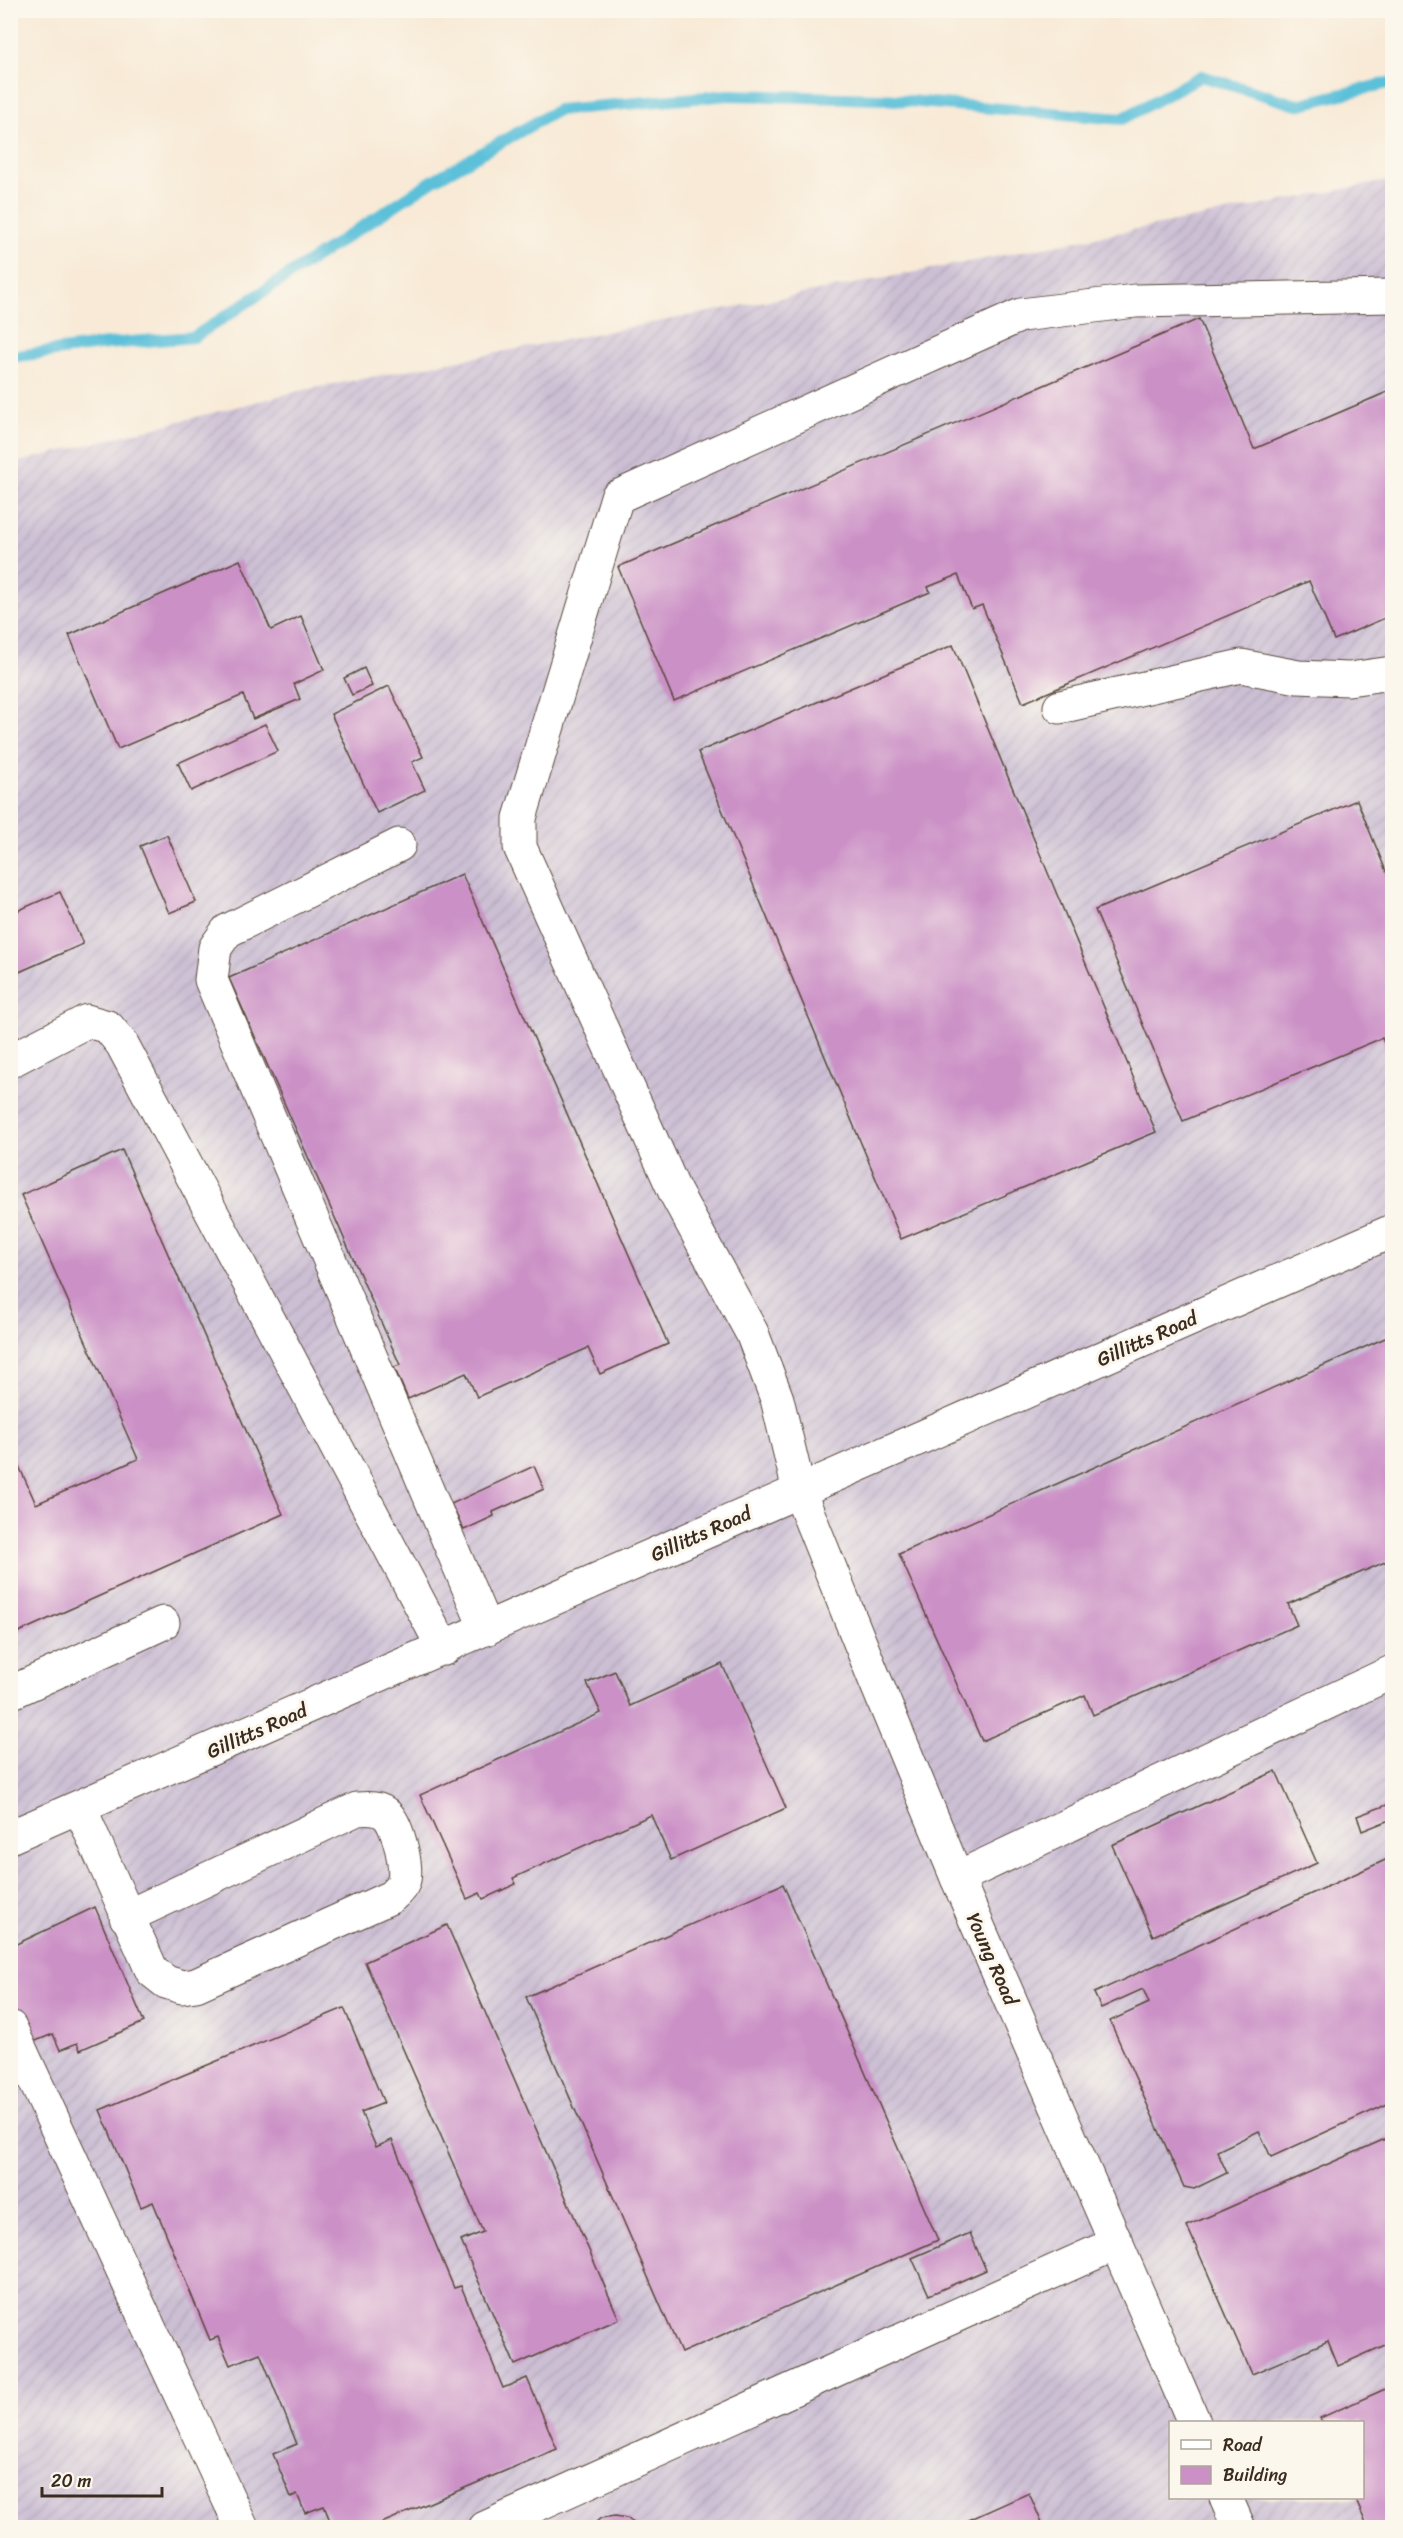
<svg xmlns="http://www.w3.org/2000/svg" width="1403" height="2538" font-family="Sriracha,sans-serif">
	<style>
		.industrial { fill: url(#industrial-furrows); fill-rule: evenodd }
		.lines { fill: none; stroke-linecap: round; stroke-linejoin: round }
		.stream { stroke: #5bc0d9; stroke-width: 12 }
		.building { fill: #cb90c6 }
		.minor-casing { stroke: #57473a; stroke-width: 35 }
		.minor { stroke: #fff; stroke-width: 33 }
		.labels { text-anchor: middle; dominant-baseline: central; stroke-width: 6; stroke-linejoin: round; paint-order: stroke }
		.street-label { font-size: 20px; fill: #3b2a1e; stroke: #fbf7ec }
	</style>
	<defs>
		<pattern id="industrial-furrows" width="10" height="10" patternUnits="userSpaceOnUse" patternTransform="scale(1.5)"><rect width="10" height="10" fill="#ccbfd4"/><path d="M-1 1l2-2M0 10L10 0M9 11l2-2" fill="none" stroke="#b0a4b6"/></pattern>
	</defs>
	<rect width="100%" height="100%" fill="#fbf7ec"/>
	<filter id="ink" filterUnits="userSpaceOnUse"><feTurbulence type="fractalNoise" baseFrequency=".0167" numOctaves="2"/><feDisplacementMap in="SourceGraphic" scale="12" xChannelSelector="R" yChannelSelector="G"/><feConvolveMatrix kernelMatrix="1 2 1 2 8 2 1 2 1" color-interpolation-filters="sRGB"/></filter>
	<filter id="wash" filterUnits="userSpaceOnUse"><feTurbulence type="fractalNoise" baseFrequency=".008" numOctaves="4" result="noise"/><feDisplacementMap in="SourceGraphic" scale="24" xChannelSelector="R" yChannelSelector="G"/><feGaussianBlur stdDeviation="1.35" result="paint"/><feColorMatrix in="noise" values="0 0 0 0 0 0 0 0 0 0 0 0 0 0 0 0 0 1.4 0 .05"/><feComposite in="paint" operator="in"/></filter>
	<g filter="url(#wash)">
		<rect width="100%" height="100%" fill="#f8ead7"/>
		<!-- industrial -->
		<path class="industrial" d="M1392,180V2527L11,2528V464L299,391ZM1170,2422H1362V2498H1170Z"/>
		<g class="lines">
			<!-- stream -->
			<polyline class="stream" points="10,357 107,344 194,337 432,181 558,110 729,95 884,99 1122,119 1201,76 1297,105 1392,82"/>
		</g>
		<g id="blocks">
			<!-- building -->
			<g class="building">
				<polygon points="1199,319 1254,449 1392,390 1392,615 1334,640 1309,581 1023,703 982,605 972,609 958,575 928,587 930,592 674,701 618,567"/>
				<polygon points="240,560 271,630 301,616 324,670 294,684 300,699 253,719 243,695 118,749 69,635"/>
				<polygon points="953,645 1156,1132 901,1239 698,752"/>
				<polygon points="364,668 372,686 352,695 344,678"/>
				<polygon points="389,686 423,757 412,762 425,790 377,813 331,714"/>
				<polygon points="265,724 278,751 191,791 178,763"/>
				<polygon points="1357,800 1392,886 1392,1062 1382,1038 1183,1121 1095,910"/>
				<polygon points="167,835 196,902 169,913 140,846"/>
				<polygon points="462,874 668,1344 600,1374 588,1348 477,1397 466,1373 408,1399 394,1367 400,1365 229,978"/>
				<polygon points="60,892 83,944 10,976 10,914"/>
				<polygon points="122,1150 283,1514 10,1636 10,1446 36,1504 138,1459 21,1195"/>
				<polygon points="1392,1335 1392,1559 1288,1604 1297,1625 1093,1715 1085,1695 982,1741 899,1554"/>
				<polygon points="534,1466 544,1489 493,1512 494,1516 464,1530 451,1504"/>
				<polygon points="722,1664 786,1808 671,1860 651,1815 513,1878 516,1884 483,1899 480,1893 467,1899 420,1795 601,1713 587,1683 615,1671 630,1706"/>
				<polygon points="1276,1771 1317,1863 1153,1936 1112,1845"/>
				<polygon points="1392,1803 1392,1819 1362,1831 1357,1816"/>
				<polygon points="1392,1857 1392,2102 1271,2157 1259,2131 1217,2151 1227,2173 1194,2189 1184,2187 1110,2021 1149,2003 1143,1989 1101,2008 1094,1993"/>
				<polygon points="783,1884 938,2240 681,2353 526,1997"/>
				<polygon points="95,1907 144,2022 80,2050 77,2043 60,2050 53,2034 28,2044 10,2005 10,1947"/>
				<polygon points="447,1925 619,2319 515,2365 461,2241 483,2232 365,1962"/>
				<polygon points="344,2008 384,2103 361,2112 376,2147 392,2140 454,2288 461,2286 503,2388 527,2378 557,2449 370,2528 333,2528 324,2506 305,2513 297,2494 291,2497 273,2454 297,2444 260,2353 230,2365 218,2337 210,2340 153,2202 141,2207 100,2110"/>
				<polygon points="1392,2136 1392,2342 1338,2366 1328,2341 1252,2374 1187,2226"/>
				<polygon points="970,2233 986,2270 929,2295 912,2258"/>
				<polygon points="1392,2386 1392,2528 1368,2528 1355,2498 1362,2498 1362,2422 1322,2422 1320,2418"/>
				<polygon points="1029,2493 1044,2528 951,2528"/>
				<polygon points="615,2516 627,2518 640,2528 589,2528 601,2518"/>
			</g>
		</g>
	</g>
	<g filter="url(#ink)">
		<use href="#blocks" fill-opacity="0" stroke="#57473a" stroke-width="1.5"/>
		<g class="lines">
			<!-- minor casing -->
			<g class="minor-casing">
				<g id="minor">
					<polyline points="1060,707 1241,666 1298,677 1349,679 1392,673"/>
					<polyline points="399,845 227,931 215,948 211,980 486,1629"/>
					<polyline points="10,1061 87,1021 108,1027 122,1044 444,1649"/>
					<polyline points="10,1693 163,1623"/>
					<path d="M80,1808L152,1971L166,1982L182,1987L196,1985L391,1897C395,1893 401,1888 403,1883C409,1869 398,1827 388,1816C380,1807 368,1808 357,1809L126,1917"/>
					<polyline points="10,1837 1392,1231"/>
					<polyline points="957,1878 1392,1672"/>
					<polyline points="10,2027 242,2528"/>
					<polyline points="1194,2422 957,1878 873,1675 799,1491 777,1399 752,1333 675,1192 520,847 520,818 617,497 1021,315 1135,301 1392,296"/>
					<polyline points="1226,2498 1239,2528"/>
					<polyline points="485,2528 1117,2243"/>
				</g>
			</g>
			<!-- minor -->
			<use href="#minor" class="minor"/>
		</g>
	</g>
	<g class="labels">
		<!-- street labels -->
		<g class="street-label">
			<text transform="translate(1147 1339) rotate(-24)">Gillitts Road</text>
			<text transform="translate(701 1534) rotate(-24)">Gillitts Road</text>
			<text transform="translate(257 1731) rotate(-24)">Gillitts Road</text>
			<text transform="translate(992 1959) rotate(66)">Young Road</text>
		</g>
	</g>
	<!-- margin -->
	<rect width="1403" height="2538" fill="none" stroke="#fbf7ec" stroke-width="36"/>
	<!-- legend -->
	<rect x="1169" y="2421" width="195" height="78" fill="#fbf7ec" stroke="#aea59a" stroke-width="1.5"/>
	<rect x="1181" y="2440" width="30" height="9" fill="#ffffff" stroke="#aea59a" stroke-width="1.5"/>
	<text x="1223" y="2451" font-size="18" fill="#3b2a1e">Road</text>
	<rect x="1181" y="2466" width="30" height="18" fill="#cb90c6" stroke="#aea59a" stroke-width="1.5"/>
	<text x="1223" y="2481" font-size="18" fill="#3b2a1e">Building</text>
	<!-- scale -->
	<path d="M42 2487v9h120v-9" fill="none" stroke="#3b2a1e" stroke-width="3"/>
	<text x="51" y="2487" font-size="18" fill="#3b2a1e" stroke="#fbf7ec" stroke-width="4.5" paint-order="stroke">20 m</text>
</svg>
